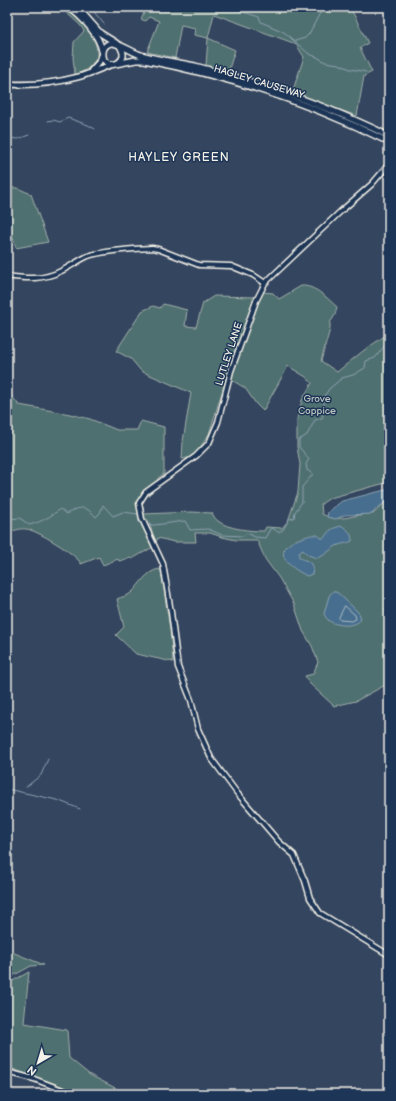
<svg xmlns="http://www.w3.org/2000/svg" width="396" height="1101" font-family="'Balsamiq Sans',sans-serif">
	<style>
		.green { fill: #507070; stroke: #a2b0ac }
		.water { fill: #466e8e; stroke: #8ca2b2 }
		.lines { fill: none; stroke-linecap: round; stroke-linejoin: round }
		.shore { stroke: #aebdc4; stroke-width: 1 }
		.stream { stroke: #8ca2b2; stroke-width: 1 }
		.tertiary-casing { stroke: #f4f1e8; stroke-width: 7 }
		.secondary-casing { stroke: #f4f1e8; stroke-width: 8 }
		.trunk-casing { stroke: #f4f1e8; stroke-width: 8 }
		.tertiary { stroke: #1d3557; stroke-width: 4 }
		.secondary { stroke: #1d3557; stroke-width: 4.5 }
		.trunk { stroke: #1d3557; stroke-width: 5 }
		.labels { text-anchor: middle; dominant-baseline: central; stroke-width: 3; stroke-linejoin: round; paint-order: stroke }
		.street-label { font-size: 10px; fill: #f4f1e8; stroke: #1d3557 }
		.park-label { font-size: 10px; fill: #bbc4be; stroke: #1d3557 }
		.quarter-label { font-size: 12px; letter-spacing: 1px; fill: #f4f1e8; stroke: #1d3557 }
	</style>
	<rect width="100%" height="100%" fill="#34455f"/>
	<filter id="ink" filterUnits="userSpaceOnUse"><feTurbulence type="fractalNoise" baseFrequency=".025" numOctaves="2"/><feDisplacementMap in="SourceGraphic" scale="8" xChannelSelector="R" yChannelSelector="G"/><feConvolveMatrix kernelMatrix="1 2 1 2 8 2 1 2 1" color-interpolation-filters="sRGB"/></filter>
	<g filter="url(#ink)">
		<!-- green -->
		<g class="green">
			<path d="M60,7C65,10 71,14 76,17C87,26 104,49 94,63C89,69 82,72 75,75L73,58L74,42L84,31L80,25Z"/>
			<polygon points="146,7 350,7 368,43 360,48 372,72 364,76 357,116 292,93 304,57 296,44 214,14 208,38 235,50 228,72 206,65 208,38 194,35 195,28 181,25 175,58 147,52 159,21 149,17 145,21 141,19"/>
			<polygon points="7,188 17,188 31,194 48,242 16,248 7,218"/>
			<path d="M301,286C315,285 327,298 337,307L335,315L330,323V329L321,361L337,372L363,351L389,333V482L330,498L321,504L322,514C341,524 354,513 373,514L389,499V601L385,610L389,615V683L356,701L334,706L309,683L305,676L313,674L318,662L312,646L303,631L294,604L279,578L265,559L257,540H236L222,537L210,533H195L196,542H174L158,538L156,542L148,520L140,517L153,547L132,559L130,558L119,561L118,559L103,565L99,557L81,564C78,555 35,529 26,529C20,528 13,531 7,533V396L10,394L19,405L70,414L90,419L117,430H137L141,421L164,427V474L158,478V486L142,501L144,514L191,512L212,513C213,515 215,519 218,521C228,529 251,531 264,531L266,527L282,528L288,521L298,492L300,464L297,447V419L302,400L312,383L306,377L288,366L263,411L256,404L245,388L230,379L257,302L263,292L273,293L279,299Z"/>
			<polygon points="214,296 256,297 234,353 209,434 194,457 182,459 183,441 191,393 141,371 131,359 116,351 142,311 153,306 160,308 163,304 187,310 185,326 196,327 203,303"/>
			<path d="M159,569L161,571L170,629L173,662L136,654L116,635L124,627L117,599C121,597 128,596 131,593C141,584 145,572 159,569Z"/>
			<polygon points="7,950 44,965 31,966 7,979"/>
			<polygon points="29,972 24,1023 67,1030 69,1058 90,1075 127,1094 84,1094 7,1067 7,984"/>
		</g>
		<!-- water -->
		<g class="water">
			<polygon points="389,489 389,500 377,508 372,514 345,515 336,519 327,517 328,512 342,501"/>
			<path d="M342,526C348,529 352,534 352,541C347,544 342,543 336,546C329,550 325,556 317,558L308,555L303,550L299,553V557C306,562 311,559 313,570L312,574L307,576C287,566 269,550 301,538C306,537 311,534 316,535C319,535 319,536 321,538H324C329,530 332,528 342,526Z"/>
			<path d="M333,591L338,593L359,613L361,619C356,628 335,626 328,620C326,618 325,616 324,614L329,596Z"/>
		</g>
		<g class="lines">
			<!-- shore -->
			<polygon class="shore" points="345,606 355,615 356,619 352,621 340,620 339,618"/>
			<!-- stream -->
			<g class="stream">
				<polyline points="90,7 104,24"/>
				<polyline points="229,7 259,17 261,22 284,32 309,54 317,57 325,62 339,64 350,69 366,72"/>
				<polyline points="295,41 305,38 309,34 323,7"/>
				<polyline points="48,121 53,120 60,122 68,118 88,125 95,129"/>
				<polyline points="7,138 18,139 29,135"/>
				<path d="M7,519L20,518L29,525C39,523 52,516 60,509L66,514C80,507 84,504 96,517L100,513L103,505L113,516L123,512L138,514L139,522L142,524"/>
				<polyline points="7,526 10,526"/>
				<polyline points="147,526 185,521 190,530 208,529 222,535 243,536 247,533 255,537 265,538 270,529 272,528 278,532 283,530 289,519 294,518 295,512 302,502 302,487 313,474 307,470 306,464 309,459 299,447 299,440 307,435 315,420 322,418 325,409 323,398 329,389 342,378 353,375 365,368 366,361 375,358 389,340"/>
				<polyline points="26,787 41,775 48,759"/>
				<polyline points="7,789 57,800 80,809"/>
			</g>
			<!-- tertiary casing -->
			<g class="tertiary-casing">
				<g id="tertiary">
					<polyline points="389,164 372,184 340,212 265,283 256,301 231,371 218,422 209,443 196,456 146,492 139,503 142,519 163,564 171,612 178,667 191,700 198,729 211,758 237,793 279,842 294,855 305,881 310,898 320,913 389,955"/>
					<path d="M7,276C26,279 44,280 61,271C70,267 79,260 88,256C106,250 133,249 152,248L158,249L199,265L231,266L253,275L265,283"/>
					<polyline points="7,1072 34,1079 73,1094"/>
				</g>
			</g>
			<!-- secondary casing -->
			<g class="secondary-casing">
				<g id="secondary">
					<polyline points="91,71 99,62 102,55"/>
					<path d="M7,84C31,86 55,83 78,77C89,74 100,69 110,65"/>
				</g>
			</g>
			<!-- trunk casing -->
			<g class="trunk-casing">
				<g id="trunk">
					<path d="M69,7C82,17 99,34 102,51"/>
					<polyline points="77,7 100,33 116,43"/>
					<path d="M118,63C125,58 124,53 120,46"/>
					<path d="M389,136C328,106 261,83 195,66C177,62 159,60 141,55C133,53 118,42 111,43C102,45 102,54 104,60L110,65L136,60H144C228,76 312,104 389,142"/>
				</g>
			</g>
			<!-- tertiary -->
			<use href="#tertiary" class="tertiary"/>
			<!-- secondary -->
			<use href="#secondary" class="secondary"/>
			<!-- trunk -->
			<use href="#trunk" class="trunk"/>
		</g>
	</g>
	<g class="labels">
		<!-- street labels -->
		<g class="street-label">
			<text transform="translate(259 82) rotate(17)">HAGLEY CAUSEWAY</text>
			<text transform="translate(229 354) rotate(-72)">LUTLEY LANE</text>
		</g>
		<!-- park labels -->
		<g class="park-label">
			<text x="317" y="399">Grove<tspan x="317" dy="12">Coppice</tspan></text>
		</g>
		<!-- quarter labels -->
		<g class="quarter-label">
			<text x="179" y="157">HAYLEY GREEN</text>
		</g>
	</g>
	<!-- margin -->
	<rect width="396" height="1101" fill="none" stroke="#1d3557" stroke-width="24"/>
	<rect x="12" y="12" width="372" height="1077" fill="none" stroke="#f4f1e8" stroke-width="1.5" filter="url(#ink)"/>
	<!-- north arrow -->
	<g transform="translate(38 1063) rotate(218)" stroke="#1d3557" stroke-width="3" paint-order="stroke">
	<path d="M0-3L7 15L0 10L-7 15Z" fill="#f4f1e8"/>
	<text y="-6" font-size="11" font-weight="bold" text-anchor="middle" fill="#f4f1e8">N</text>
	</g>
</svg>
